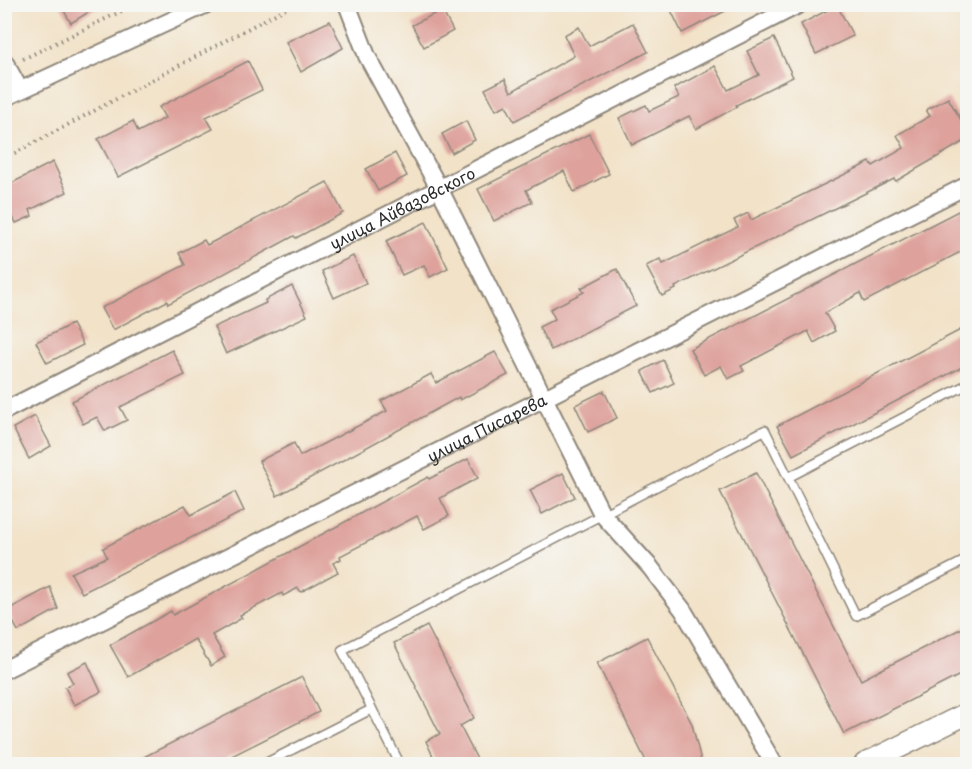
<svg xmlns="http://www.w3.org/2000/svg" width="972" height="769" font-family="'Playpen Sans',sans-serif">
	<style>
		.building { fill: #dea19b }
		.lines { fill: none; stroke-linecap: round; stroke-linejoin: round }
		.service-casing { stroke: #8e867a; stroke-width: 11 }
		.minor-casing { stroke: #8e867a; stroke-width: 20 }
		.tertiary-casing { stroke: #8e867a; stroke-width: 24 }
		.path { stroke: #8e867a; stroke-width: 4; stroke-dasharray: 1.5 4.5; stroke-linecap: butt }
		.service { stroke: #fff; stroke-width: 8 }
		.minor { stroke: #fff; stroke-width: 16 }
		.tertiary { stroke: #fff; stroke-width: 21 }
		.labels { text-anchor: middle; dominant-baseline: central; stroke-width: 4.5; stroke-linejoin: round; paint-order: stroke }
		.street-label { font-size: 16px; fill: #2b2b2b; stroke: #f6f6f2 }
	</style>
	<rect width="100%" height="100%" fill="#f6f6f2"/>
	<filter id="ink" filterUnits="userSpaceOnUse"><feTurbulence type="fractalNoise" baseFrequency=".0167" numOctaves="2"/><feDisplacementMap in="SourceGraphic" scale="12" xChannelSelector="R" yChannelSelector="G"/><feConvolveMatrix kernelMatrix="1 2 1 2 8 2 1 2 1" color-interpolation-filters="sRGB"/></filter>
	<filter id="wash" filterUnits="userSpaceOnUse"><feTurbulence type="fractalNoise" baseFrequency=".008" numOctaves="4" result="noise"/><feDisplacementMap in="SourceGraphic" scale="24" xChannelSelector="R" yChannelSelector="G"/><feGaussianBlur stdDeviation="1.35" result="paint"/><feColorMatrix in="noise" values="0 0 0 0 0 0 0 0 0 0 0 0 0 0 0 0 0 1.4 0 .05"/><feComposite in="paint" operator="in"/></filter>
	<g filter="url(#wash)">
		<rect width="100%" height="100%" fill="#f2e2c8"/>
		<g id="blocks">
			<!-- building -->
			<g class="building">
				<polygon points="60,4 102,4 71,23"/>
				<polygon points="668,4 739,4 682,33"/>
				<polygon points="837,5 853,36 816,54 801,24"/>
				<polygon points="442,10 453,31 424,47 412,25"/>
				<polygon points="330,21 343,48 301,72 286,42"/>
				<polygon points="633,23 648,52 514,121 506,105 496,110 485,89 505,79 511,92 574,56 564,35 579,27 589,46"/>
				<polygon points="774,38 793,77 736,105 737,107 696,129 689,116 632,145 619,118 646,105 649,111 679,97 674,88 715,66 728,90 759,75 747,51"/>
				<polygon points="248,61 262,90 206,117 213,129 118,177 98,139 133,121 138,132 165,118 159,107"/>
				<polygon points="948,98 961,120 968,116 968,139 896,181 894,179 675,287 676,289 662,296 646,266 660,259 663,264 738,227 734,220 748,213 751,220 870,162 873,166 904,148 897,135 930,116 926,110"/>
				<polygon points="466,121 475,140 452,153 442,134"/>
				<polygon points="589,134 609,174 574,192 564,171 526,190 532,202 494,221 478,189"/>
				<polygon points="395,153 407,176 378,191 366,169"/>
				<polygon points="53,162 67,192 30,210 32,216 16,223 13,217 4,221 4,187"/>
				<polygon points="327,182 343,213 296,238 294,236 168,304 167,301 113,330 101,308 185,265 179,253 204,240 207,245"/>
				<polygon points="968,206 968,248 864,302 860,293 825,313 835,331 814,343 808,331 741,366 744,371 728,379 721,366 704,375 690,349"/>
				<polygon points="426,222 448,268 430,277 424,265 402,275 386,241"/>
				<polygon points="353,256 366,283 334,298 322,271"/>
				<polygon points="617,269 636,306 551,350 539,327 555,319 550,309 584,292 581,288"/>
				<polygon points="292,286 307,316 226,354 214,327 266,303 265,300"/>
				<polygon points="72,324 83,345 47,363 36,342"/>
				<polygon points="968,326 968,364 793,455 777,426"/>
				<polygon points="172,350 185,375 120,407 127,420 105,431 97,417 83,424 72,401"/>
				<polygon points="495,352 508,375 460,400 459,397 277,496 259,461 294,443 300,456 387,411 381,401 431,374 436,383"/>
				<polygon points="663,360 674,383 653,393 642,371"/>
				<polygon points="604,391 617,418 588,432 575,405"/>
				<polygon points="35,416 51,446 29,459 13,428"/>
				<polygon points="468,459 478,478 440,498 449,516 424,529 417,516 340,556 341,559 333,563 338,572 301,592 298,588 283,596 282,593 240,615 242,618 212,635 225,657 211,666 195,639 128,677 110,645 171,611 173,615 428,477 429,479"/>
				<polygon points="563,473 575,497 542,514 530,490"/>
				<polygon points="756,473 861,680 968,625 968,671 844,734 720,491"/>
				<polygon points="235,492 244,511 82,593 71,573 107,557 103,548 185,505 191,515"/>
				<polygon points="50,587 58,609 18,631 7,610"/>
				<polygon points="427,626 474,718 460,726 480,765 437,765 426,741 440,734 394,643"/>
				<polygon points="647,637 692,724 702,765 648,765 597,663"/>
				<polygon points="87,662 101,692 74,705 65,687 73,683 67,672"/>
				<polygon points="302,677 319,712 214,765 128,765"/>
			</g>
		</g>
	</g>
	<g filter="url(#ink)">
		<use href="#blocks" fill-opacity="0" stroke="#8e867a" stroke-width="1.5"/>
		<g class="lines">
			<!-- service casing -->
			<g class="service-casing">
				<g id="service">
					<polyline points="789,477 968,384"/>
					<polyline points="264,764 372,709"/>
					<polyline points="400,764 342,650 765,430 856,616 968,559"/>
				</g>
			</g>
			<!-- minor casing -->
			<g class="minor-casing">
				<g id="minor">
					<polyline points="347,4 367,56 440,190 602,514 650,567 683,610 774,764"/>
					<polyline points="4,61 20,90"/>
					<polyline points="4,98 207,4"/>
					<path id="s1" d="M4,411L800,4"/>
					<path id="s2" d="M4,670L968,185"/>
				</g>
			</g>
			<!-- tertiary casing -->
			<g class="tertiary-casing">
				<polyline id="tertiary" points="865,764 968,713"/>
			</g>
			<!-- path -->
			<g class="path">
				<polyline points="23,59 136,4"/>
				<polyline points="4,159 294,4"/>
			</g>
			<!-- service -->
			<use href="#service" class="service"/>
			<!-- minor -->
			<use href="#minor" class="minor"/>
			<!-- tertiary -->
			<use href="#tertiary" class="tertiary"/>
		</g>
	</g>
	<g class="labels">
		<!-- street labels -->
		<g class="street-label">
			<text stroke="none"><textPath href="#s1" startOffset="447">улица Айвазовского</textPath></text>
			<text stroke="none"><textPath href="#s2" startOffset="540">улица Писарева</textPath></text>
		</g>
	</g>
	<!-- margin -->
	<rect width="972" height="769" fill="none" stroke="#f6f6f2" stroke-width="24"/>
</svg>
